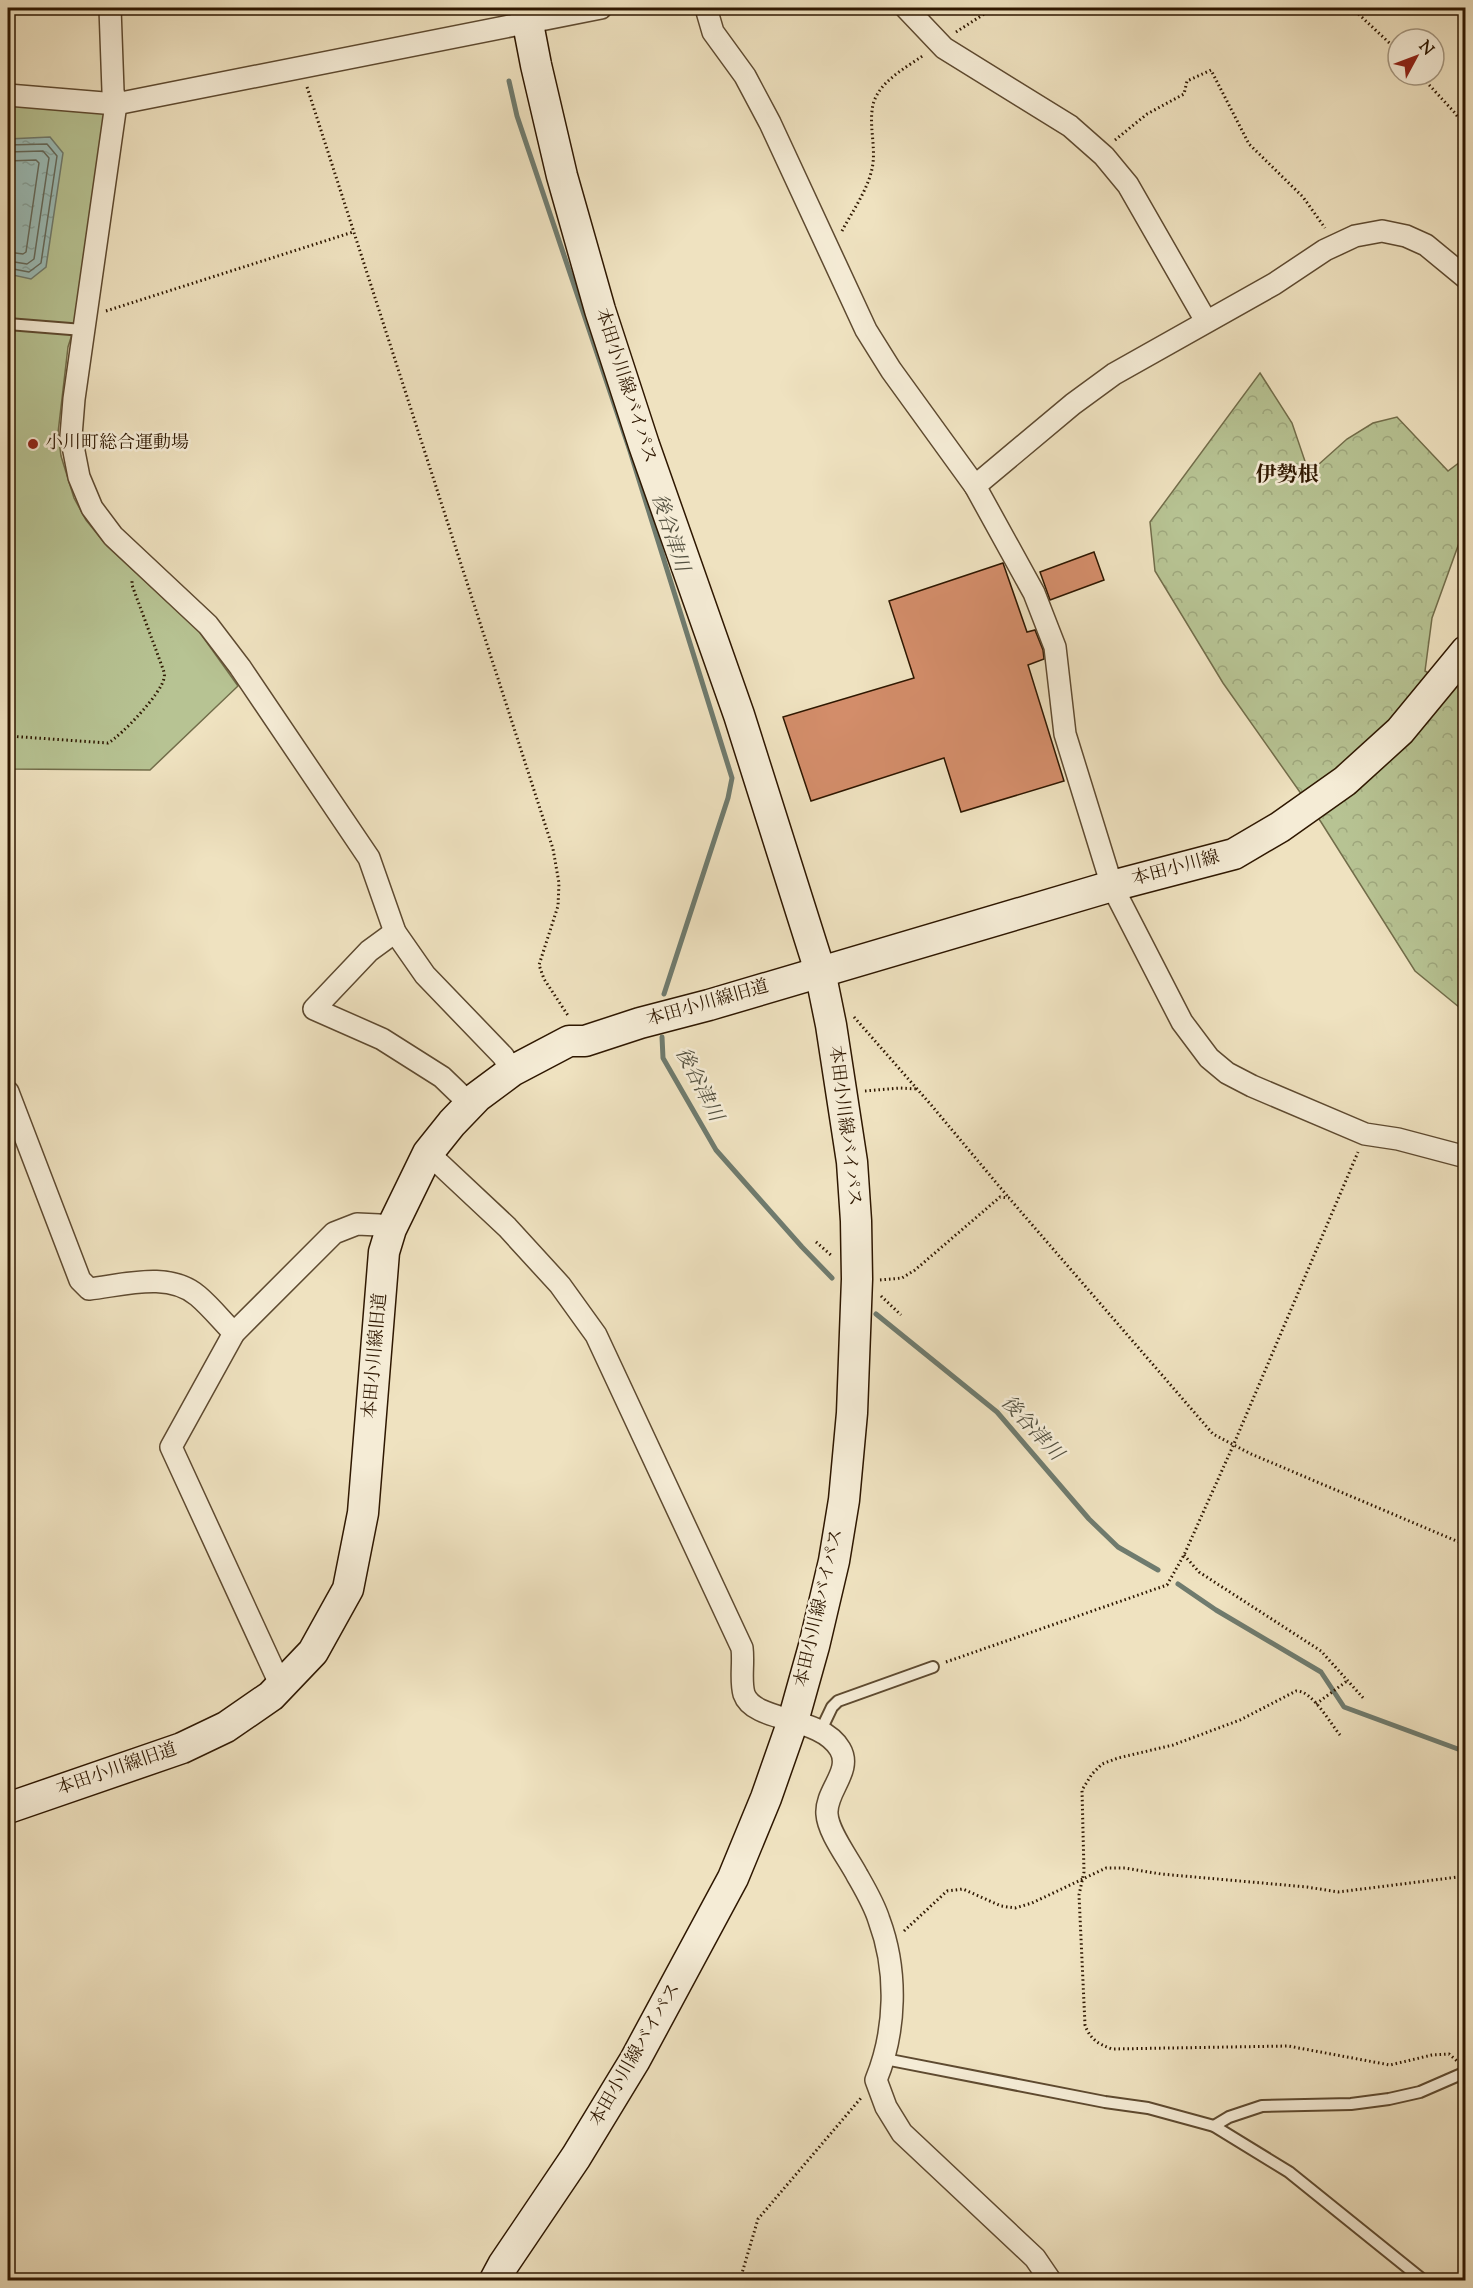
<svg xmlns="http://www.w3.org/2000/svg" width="1473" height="2288" font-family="'Sorts Mill Goudy','Noto Serif JP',serif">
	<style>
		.forest { fill: url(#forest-crowns); stroke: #726d4a; stroke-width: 1.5 }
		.garden { fill: #b7c393; stroke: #726d4a; stroke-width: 1.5 }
		.water { fill: url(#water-ripples); stroke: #6f7b6e; stroke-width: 1.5 }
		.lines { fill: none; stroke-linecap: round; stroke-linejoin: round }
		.shore { stroke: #646a5c; stroke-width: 1.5 }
		.stream { stroke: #6f7b6e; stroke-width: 5 }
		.building { fill: #d38d6a; stroke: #2e1700; stroke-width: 1.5 }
		.lane-casing { stroke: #5e4a30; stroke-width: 14 }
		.street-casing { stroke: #5e4a30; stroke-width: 24 }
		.secondary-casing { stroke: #2e1700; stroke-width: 33 }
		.path { stroke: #2e1700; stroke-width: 3; stroke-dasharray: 1.5 3; stroke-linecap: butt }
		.lane { stroke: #f5ecd6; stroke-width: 10 }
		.street { stroke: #f5ecd6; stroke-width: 21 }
		.secondary { stroke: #f5ecd6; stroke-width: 30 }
		.poi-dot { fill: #8f2418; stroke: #f5ecd6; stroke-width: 2 }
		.labels { text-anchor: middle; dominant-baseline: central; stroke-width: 5; stroke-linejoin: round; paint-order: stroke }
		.street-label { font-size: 18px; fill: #2e1700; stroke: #f5ecd6 }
		.poi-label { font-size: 18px; fill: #2e1700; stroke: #f5ecd6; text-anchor: start }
		.water-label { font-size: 20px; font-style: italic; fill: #545140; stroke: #f5ecd6 }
		.quarter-label { font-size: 21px; font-weight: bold; fill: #2e1700; stroke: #f5ecd6 }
	</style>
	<defs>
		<pattern id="forest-crowns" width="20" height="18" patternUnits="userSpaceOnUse" patternTransform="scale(1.5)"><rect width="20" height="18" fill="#b7c393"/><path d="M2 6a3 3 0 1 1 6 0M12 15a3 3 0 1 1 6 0" fill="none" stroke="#9ea77d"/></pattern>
		<pattern id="water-ripples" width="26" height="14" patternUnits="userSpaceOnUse" patternTransform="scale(1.5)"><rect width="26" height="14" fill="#9bbdb8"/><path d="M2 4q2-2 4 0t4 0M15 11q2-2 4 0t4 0" fill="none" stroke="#86a29c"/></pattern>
	</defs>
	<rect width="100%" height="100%" fill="#efe2c0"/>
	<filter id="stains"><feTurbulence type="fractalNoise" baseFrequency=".00333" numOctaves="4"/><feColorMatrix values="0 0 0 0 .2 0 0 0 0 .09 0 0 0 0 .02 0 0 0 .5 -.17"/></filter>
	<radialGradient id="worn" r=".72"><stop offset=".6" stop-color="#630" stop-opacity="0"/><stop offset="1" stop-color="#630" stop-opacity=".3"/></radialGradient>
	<!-- forest -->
	<polygon class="forest" points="1260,373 1292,423 1309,473 1347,439 1373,423 1397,417 1448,471 1464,459 1463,532 1432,618 1425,671 1453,687 1465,672 1465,1012 1415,971 1321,822 1223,683 1155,571 1150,522"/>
	<!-- garden -->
	<polygon class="garden" points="8,104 76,108 107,114 80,309 68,347 58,433 61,456 74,498 86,520 107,546 198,630 238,686 150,770 8,769"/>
	<!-- water -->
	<polygon class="water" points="50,137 63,153 46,267 31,279 8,274 8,139"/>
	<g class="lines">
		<!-- shore -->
		<g class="shore">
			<polyline points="8,145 47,144 57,156 41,263 29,272 8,268"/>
			<polyline points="8,152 43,151 49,158 34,259 27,264 8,261"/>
			<polyline points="8,161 36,160 39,163 26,252 23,254 8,252"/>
		</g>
		<!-- stream -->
		<g class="stream">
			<polyline points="509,81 517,116 630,451 732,778 728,798 664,994"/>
			<polyline points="662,1037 663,1058 716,1150 802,1247 832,1278"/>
			<polyline points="876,1314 997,1412 1089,1519 1118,1547 1158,1570"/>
			<polyline points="1178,1584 1216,1610 1321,1672 1344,1707 1466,1752"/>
		</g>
	</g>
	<!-- building -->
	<g class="building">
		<polygon points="1094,552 1104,580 1050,600 1040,572"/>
		<polygon points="1003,563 1027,632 1035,630 1043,650 1044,659 1028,665 1064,781 961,812 944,758 811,801 783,717 914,678 889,601"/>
	</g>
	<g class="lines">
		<!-- lane casing -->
		<g class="lane-casing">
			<g id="lane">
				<polyline points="8,324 83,330"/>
				<polyline points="821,1730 832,1707 838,1701 933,1667"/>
				<polyline points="885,2059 1105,2102 1148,2108 1214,2126 1289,2172 1423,2280"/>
				<polyline points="1214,2126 1229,2117 1262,2106 1351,2104 1389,2099 1420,2092 1466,2072"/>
			</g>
		</g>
		<!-- street casing -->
		<g class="street-casing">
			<g id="street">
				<polyline points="110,8 113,91 116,104 74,399 71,436 79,477 92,508 113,536 208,625 240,667 369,858 395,932 425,975 503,1056 512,1071"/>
				<polyline points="706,8 713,32 745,76 770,123 866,330 891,370 975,486 1034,593 1055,647 1065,734 1112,886 1182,1022 1209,1058 1227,1073 1252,1086 1365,1134 1398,1139 1466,1157"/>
				<polyline points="906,8 944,48 1070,126 1104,156 1128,185 1206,321"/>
				<polyline points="8,95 116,104 601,8"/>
				<polyline points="975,486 1073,404 1114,374 1274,284 1325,250 1355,236 1382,231 1406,236 1426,245 1466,278"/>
				<polyline points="395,932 369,951 314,1009 382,1039 442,1077 470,1104"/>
				<path d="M8,1092L80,1280L89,1289C124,1285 169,1271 198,1296C211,1307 222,1321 234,1333"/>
				<path d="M428,1153L507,1227L560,1285L596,1335L742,1648C744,1663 740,1680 744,1694C754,1723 820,1715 840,1749C853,1771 825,1791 827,1814C828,1832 848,1858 857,1875C865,1889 874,1904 879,1920C898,1971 896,2031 876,2080L886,2107L902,2133L1035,2258L1050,2280"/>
				<polyline points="281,1686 171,1447 234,1333 334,1233 357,1224 379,1225 391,1229"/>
			</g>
		</g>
		<!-- secondary casing -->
		<g class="secondary-casing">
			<g id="secondary">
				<polyline points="8,1808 182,1748 226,1727 271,1696 313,1652 348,1589 363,1513 384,1252 391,1229 428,1153 452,1123 477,1097 512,1071 569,1041 585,1041 640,1023 709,1005 1112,886 1234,854 1280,827 1345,781 1400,731 1466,651"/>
				<polyline points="495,2280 503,2265 576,2157 635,2060 733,1878 766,1798 793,1721 814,1646 834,1561 844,1500 852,1413 857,1279 856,1221 852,1162 831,1025 820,971 739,715 644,445 600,310 562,176 536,65 525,8"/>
			</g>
		</g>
		<!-- path -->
		<g class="path">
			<polyline points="1352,8 1398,51"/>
			<polyline points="956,32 992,9"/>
			<polyline points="1420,75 1455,113 1466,129"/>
			<polyline points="307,87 553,849 559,883 558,906 539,965 544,979 569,1017"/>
			<polyline points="1115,140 1147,114 1184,94 1187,81 1211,70 1249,144 1303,197 1325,228"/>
			<path d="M842,231C853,210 870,187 873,163C875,146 870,128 872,111C874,84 904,69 924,55"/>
			<polyline points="106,311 353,232"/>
			<path d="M8,736L108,743C121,736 162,693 164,678C165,675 164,672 163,669L132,585V580"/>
			<polyline points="854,1017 932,1106 1009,1198"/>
			<polyline points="865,1091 900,1088 917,1089"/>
			<polyline points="816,1242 832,1256"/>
			<polyline points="880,1280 902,1278 915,1270 1000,1197 1009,1198 1213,1434 1251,1454 1466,1545"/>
			<polyline points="881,1296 901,1315"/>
			<polyline points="1184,1555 1199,1572 1321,1651 1365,1700"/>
			<polyline points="946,1662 1167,1585 1184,1555 1233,1446 1358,1152"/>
			<polyline points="1316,1704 1347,1681"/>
			<path d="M1340,1735C1330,1723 1312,1690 1296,1691L1240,1720L1173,1745L1118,1758L1102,1764L1092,1774L1082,1790L1084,1872L1079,1895L1085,2025C1090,2039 1098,2044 1112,2049L1288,2046L1390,2065L1432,2055L1449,2054L1457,2061"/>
			<polyline points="904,1931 947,1891 963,1889 1001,1906 1015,1908 1032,1903 1106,1868 1125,1868 1161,1874 1307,1887 1338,1892 1466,1876"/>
			<polyline points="740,2280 758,2219 861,2098"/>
		</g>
		<!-- lane -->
		<use href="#lane" class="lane"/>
		<!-- street -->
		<use href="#street" class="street"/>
		<!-- secondary -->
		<use href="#secondary" class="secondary"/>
	</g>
	<!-- markers -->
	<circle class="poi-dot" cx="33" cy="444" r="6"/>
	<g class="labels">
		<!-- street labels -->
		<g class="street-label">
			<text transform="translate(625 386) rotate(72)">本田小川線バイパス</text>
			<text transform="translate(1176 869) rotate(-15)">本田小川線</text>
			<text transform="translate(708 1004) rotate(-16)">本田小川線旧道</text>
			<text transform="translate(844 1126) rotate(83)">本田小川線バイパス</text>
			<text transform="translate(376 1356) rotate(-85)">本田小川線旧道</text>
			<text transform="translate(820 1608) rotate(-77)">本田小川線バイパス</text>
			<text transform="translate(117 1770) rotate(-19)">本田小川線旧道</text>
			<text transform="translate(636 2055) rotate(-60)">本田小川線バイパス</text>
		</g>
		<!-- poi labels -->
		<g class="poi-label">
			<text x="45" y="444">小川町総合運動場</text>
		</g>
		<!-- water labels -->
		<g class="water-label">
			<text transform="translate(669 533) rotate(72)">後谷津川</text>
			<text transform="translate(698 1085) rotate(63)">後谷津川</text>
			<text transform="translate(1031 1429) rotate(47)">後谷津川</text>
		</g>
		<!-- quarter labels -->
		<g class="quarter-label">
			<text x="1287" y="476">伊勢根</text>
		</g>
	</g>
	<!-- margin -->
	<rect width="1473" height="2288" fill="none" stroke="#efe2c0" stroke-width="30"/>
	<rect x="9" y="9" width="1455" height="2270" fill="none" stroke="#2e1700" stroke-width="3"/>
	<rect x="15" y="15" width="1443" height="2258" fill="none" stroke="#2e1700" stroke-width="1.5"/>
	<!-- north arrow -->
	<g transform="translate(1416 57) rotate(49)"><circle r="28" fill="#f5ecd6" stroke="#a59780" stroke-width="1.5"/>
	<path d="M0-4.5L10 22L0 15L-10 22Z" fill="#8f2418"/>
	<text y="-9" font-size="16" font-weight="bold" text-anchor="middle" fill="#2e1700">N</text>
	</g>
	<rect width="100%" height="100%" filter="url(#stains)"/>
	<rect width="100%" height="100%" fill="url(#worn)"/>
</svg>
